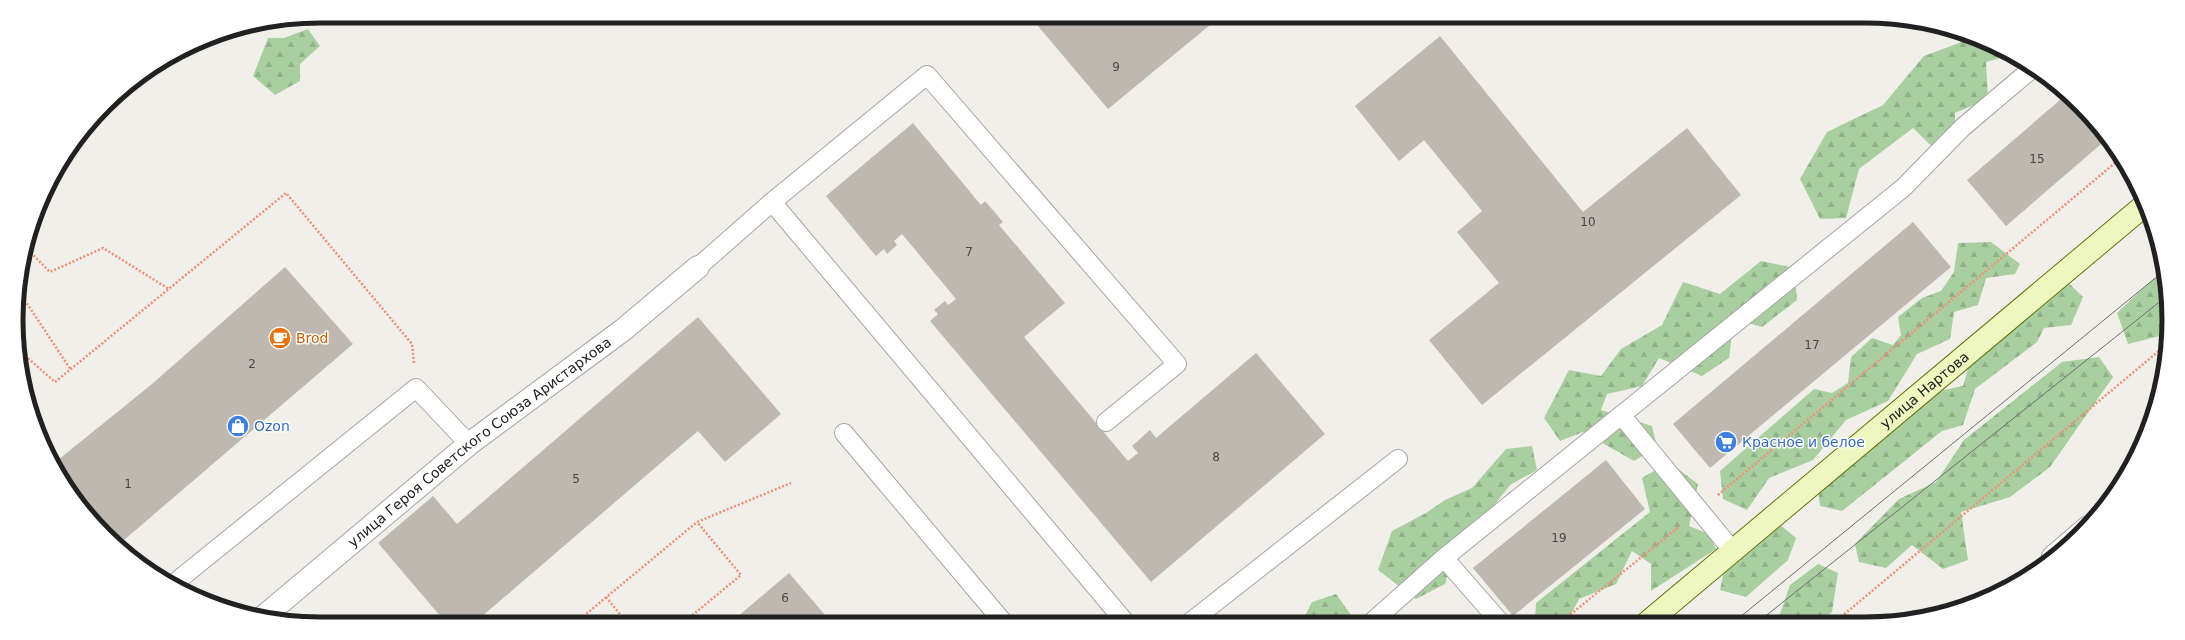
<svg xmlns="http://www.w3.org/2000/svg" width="2185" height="640" font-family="'DejaVu Sans',sans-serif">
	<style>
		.forest { fill: url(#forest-firs) }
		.building { fill: #beb8b1 }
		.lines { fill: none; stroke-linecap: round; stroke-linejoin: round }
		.lane-casing { stroke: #a5a5a5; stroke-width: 20 }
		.street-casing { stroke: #a5a5a5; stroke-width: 24 }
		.secondary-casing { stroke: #60750b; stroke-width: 24 }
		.path { stroke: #f29078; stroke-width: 2.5; stroke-dasharray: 2 2; stroke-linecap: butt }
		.lane { stroke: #fff; stroke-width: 18 }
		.street { stroke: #fff; stroke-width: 22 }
		.secondary { stroke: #eff7c1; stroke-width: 22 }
		.tram { stroke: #6f6f6f; stroke-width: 1 }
		.labels { text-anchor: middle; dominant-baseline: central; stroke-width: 3; stroke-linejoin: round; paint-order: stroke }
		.number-label { font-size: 12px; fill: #484745 }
		.food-label { font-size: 14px; fill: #c56008; stroke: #fff; text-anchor: start }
		.street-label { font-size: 14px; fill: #212121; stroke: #fff }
		.shop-label { font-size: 14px; fill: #366cbe; stroke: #fff; text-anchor: start }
		.rim { fill: none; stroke: #212121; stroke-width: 5 }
	</style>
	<defs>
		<pattern id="forest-firs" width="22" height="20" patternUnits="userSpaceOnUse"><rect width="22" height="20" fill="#a9cea0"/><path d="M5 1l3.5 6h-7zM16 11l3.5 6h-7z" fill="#91b18a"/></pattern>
	</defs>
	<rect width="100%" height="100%" fill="#f1efe9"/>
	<!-- forest -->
	<g class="forest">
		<polygon points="308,29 320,46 300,64 300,81 275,95 253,76 268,38 284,38"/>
		<polygon points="1964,34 1981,39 2011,55 1986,62 1988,99 1955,113 1955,148 1942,156 1913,128 1859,169 1846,218 1820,219 1800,179 1827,132 1883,105 1924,56 1959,43"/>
		<polygon points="1991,242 2020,264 2015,274 1986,278 1978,305 1954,312 1950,339 1917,354 1888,401 1846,420 1813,460 1769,478 1747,510 1723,499 1720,471 1814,389 1832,393 1848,383 1851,357 1872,338 1893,345 1901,335 1898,317 1922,298 1941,291 1954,272 1958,243"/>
		<polygon points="1761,261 1794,268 1797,300 1762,327 1734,319 1729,358 1702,376 1659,358 1642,386 1607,394 1601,410 1652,426 1657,447 1634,461 1583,432 1560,441 1544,418 1569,370 1601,376 1621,349 1662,325 1683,282 1720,294"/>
		<polygon points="2154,278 2165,278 2169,320 2168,334 2128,344 2117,313"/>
		<polygon points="2070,284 2083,297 2071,325 2044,328 2037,342 1975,389 1963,425 1942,431 1842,511 1820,506 1818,488 1929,393 1963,386 1971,359 2004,327 2031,317 2043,293"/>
		<polygon points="2099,357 2113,377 2050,467 2010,497 1961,512 1968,560 1943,569 1912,545 1886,568 1859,562 1855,544 1899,499 1936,482 1964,440 2062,362"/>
		<polygon points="1532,446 1537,470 1510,485 1478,526 1459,535 1445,584 1416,599 1378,570 1392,531 1426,513 1445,500 1472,488 1506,449"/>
		<polygon points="1669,462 1698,484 1689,526 1709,534 1716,549 1651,591 1651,564 1632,551 1616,584 1579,599 1567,622 1535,622 1536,603 1650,512 1642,478"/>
		<polygon points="1779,524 1796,538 1788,560 1746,597 1720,590 1725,566"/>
		<polygon points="1818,564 1838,573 1832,612 1821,622 1767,622 1780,614 1790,585"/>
		<polygon points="1336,594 1356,622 1302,622 1312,602"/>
	</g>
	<!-- building -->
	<g class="building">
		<polygon points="1050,16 1221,16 1108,109 1038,26"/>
		<polygon points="1440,36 1583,212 1687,128 1741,195 1482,405 1429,340 1499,283 1457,232 1482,211 1424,140 1399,161 1355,106"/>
		<polygon points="2067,94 2080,105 2107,139 2006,226 1967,180"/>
		<polygon points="913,123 981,205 985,201 1003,222 999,225 1065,303 1024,337 1128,461 1138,453 1132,446 1150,430 1156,438 1256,353 1325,434 1151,582 930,321 938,314 934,310 945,301 948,305 956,299 902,234 894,241 897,245 887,254 884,249 876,256 826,196"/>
		<polygon points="1913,222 1951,267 1710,468 1673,424"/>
		<polygon points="285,267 353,344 117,546 79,505 53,464 152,384"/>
		<polygon points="698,317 781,414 725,462 698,431 473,624 447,624 378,543 433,496 457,524"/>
		<polygon points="1606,460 1645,509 1513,616 1473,568"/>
		<polygon points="789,573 832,623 730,623"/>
	</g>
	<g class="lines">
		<!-- lane casing -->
		<g class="lane-casing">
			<g id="lane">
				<polyline points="772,202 927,75 1177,364 1106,422"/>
				<polyline points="698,267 772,202 1126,623"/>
				<polyline points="1622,416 1732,550"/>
				<polyline points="844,433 1004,623"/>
				<polyline points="2051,556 2086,526"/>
				<polyline points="1444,558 1500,622"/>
				<polyline points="172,585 416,388 469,444"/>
				<polyline points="1372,622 1444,558 1903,188 1963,127 2034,67"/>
				<polyline points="1189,623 1398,459"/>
			</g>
		</g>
		<!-- street casing -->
		<g class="street-casing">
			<g id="street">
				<path id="s1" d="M262,618L469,444L623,330L698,267"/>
			</g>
		</g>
		<!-- secondary casing -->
		<g class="secondary-casing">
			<g id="secondary">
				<path id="s2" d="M1648,622L2146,204"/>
			</g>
		</g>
		<!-- path -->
		<g class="path">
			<polyline points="27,238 39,225 34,221"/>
			<polyline points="25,247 50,272 103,248 169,289"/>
			<polyline points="18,290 71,370"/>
			<polyline points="22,353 55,382 286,193 412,344 414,363"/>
			<polyline points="1718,495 2121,158"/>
			<polyline points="606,597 628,624"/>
			<polyline points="1561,622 1680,526"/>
			<polyline points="1835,622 2166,345"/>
			<polyline points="683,623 741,575 697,522"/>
			<polyline points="574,624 697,522 791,483"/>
		</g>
		<!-- lane -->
		<use href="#lane" class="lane"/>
		<!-- street -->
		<use href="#street" class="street"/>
		<!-- secondary -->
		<use href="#secondary" class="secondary"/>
		<!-- tram -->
		<g class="tram">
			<polyline points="1734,622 2164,271"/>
			<polyline points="1758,622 2167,296"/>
		</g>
	</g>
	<!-- icons -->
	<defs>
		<g id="cafe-disc" transform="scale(1.15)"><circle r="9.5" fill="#e8710a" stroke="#fff"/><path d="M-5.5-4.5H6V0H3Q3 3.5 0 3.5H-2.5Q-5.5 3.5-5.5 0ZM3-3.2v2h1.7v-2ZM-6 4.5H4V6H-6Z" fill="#fff"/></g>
		<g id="shop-disc" transform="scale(1.15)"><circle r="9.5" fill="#3f7fe0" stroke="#fff"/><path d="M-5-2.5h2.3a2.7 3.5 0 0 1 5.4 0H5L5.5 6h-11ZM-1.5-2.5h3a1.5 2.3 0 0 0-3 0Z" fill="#fff"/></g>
		<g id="supermarket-disc" transform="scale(1.15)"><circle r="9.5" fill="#3f7fe0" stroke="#fff"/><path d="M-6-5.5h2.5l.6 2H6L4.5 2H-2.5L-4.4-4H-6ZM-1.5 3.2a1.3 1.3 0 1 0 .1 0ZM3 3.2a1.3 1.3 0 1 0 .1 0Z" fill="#fff"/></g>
	</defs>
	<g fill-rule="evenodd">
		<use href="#cafe-disc" x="280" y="338"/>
		<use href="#shop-disc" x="238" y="426"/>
		<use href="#supermarket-disc" x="1726" y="442"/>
	</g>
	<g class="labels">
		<!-- number labels -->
		<g class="number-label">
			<text x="1116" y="67">9</text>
			<text x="2037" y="159">15</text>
			<text x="1588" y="222">10</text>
			<text x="969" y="252">7</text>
			<text x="1812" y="345">17</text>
			<text x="252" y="364">2</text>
			<text x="1216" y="457">8</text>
			<text x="576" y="479">5</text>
			<text x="128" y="484">1</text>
			<text x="1559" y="538">19</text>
			<text x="785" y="598">6</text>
		</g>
		<!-- food labels -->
		<g class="food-label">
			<text x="296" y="338">Brod</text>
		</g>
		<!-- street labels -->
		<g class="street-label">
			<text stroke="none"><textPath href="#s2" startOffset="361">улица Нартова</textPath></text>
			<text stroke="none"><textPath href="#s1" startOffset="280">улица Героя Советского Союза Аристархова</textPath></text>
		</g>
		<!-- shop labels -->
		<g class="shop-label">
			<text x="254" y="426">Ozon</text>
			<text x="1742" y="442">Красное и белое</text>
		</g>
	</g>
	<!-- crop -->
	<path d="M0 0H2185V640H0ZM320 23H1865A297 297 0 0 1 2162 320V320A297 297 0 0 1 1865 617H320A297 297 0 0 1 23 320V320A297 297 0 0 1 320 23Z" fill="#fff" fill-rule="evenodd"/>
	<path class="rim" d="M320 23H1865A297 297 0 0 1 2162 320V320A297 297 0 0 1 1865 617H320A297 297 0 0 1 23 320V320A297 297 0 0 1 320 23Z"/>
</svg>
